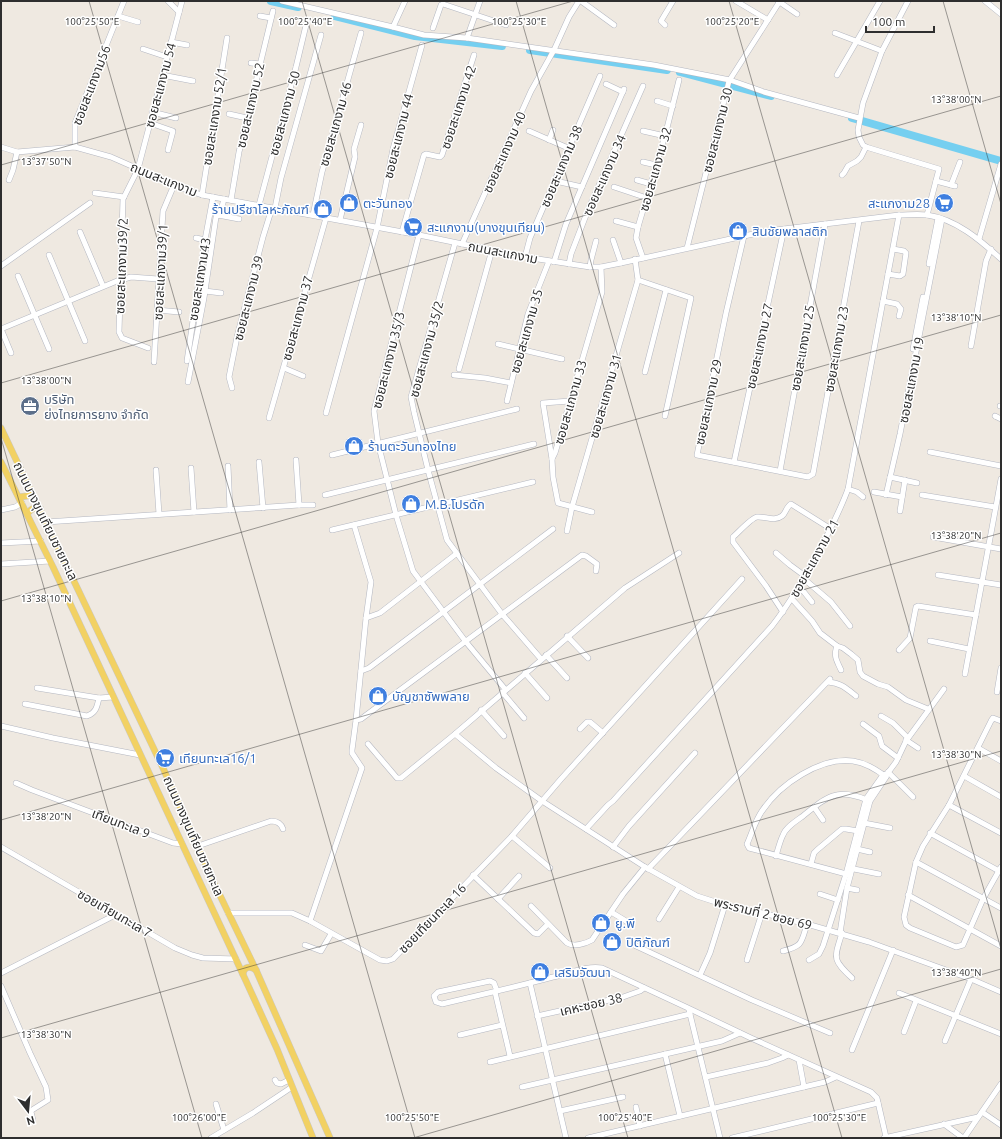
<svg xmlns="http://www.w3.org/2000/svg" width="1002" height="1139" font-family="Ubuntu,'Noto Sans Thai',sans-serif">
	<style>
		.lines { fill: none; stroke-linecap: round; stroke-linejoin: round }
		.river { stroke: #75cff0; stroke-width: 8 }
		.minor-casing { stroke: #b4b7c1; stroke-width: 6 }
		.major-casing { stroke: #c9c9c9; stroke-width: 7 }
		.minor { stroke: #fff; stroke-width: 5 }
		.major { stroke: #f2d163; stroke-width: 6 }
		.ticks { fill: none; stroke: #2e2e2e; stroke-width: 1; stroke-opacity: 0.45 }
		.labels { text-anchor: middle; dominant-baseline: central; stroke-width: 3; stroke-linejoin: round; paint-order: stroke }
		.street-label { font-size: 13px; fill: #2e2e2e; stroke: #fff }
		.shop-label { font-size: 13px; fill: #366cbe; stroke: #fff; text-anchor: start }
		.service-label { font-size: 13px; fill: #4e5e75; stroke: #fff; text-anchor: start }
		.ticks-label { font-size: 10px; text-anchor: middle; fill: #2e2e2e; stroke: #fff; stroke-width: 3; stroke-linejoin: round; paint-order: stroke }
	</style>
	<rect width="100%" height="100%" fill="#efe9e1"/>
	<g class="lines">
		<!-- river -->
		<g class="river">
			<polyline points="271,1 298,7"/>
			<polyline points="335,16 415,36 502,46"/>
			<polyline points="530,50 667,70"/>
			<polyline points="680,72 771,96"/>
			<polyline points="852,118 1001,161"/>
		</g>
		<!-- minor casing -->
		<g class="minor-casing">
			<g id="minor">
				<polyline points="168,1 179,12"/>
				<polyline points="282,1 393,27"/>
				<polyline points="405,1 393,27 424,35 467,38 654,65 730,80 764,92 859,118"/>
				<polyline points="581,1 614,25"/>
				<polyline points="736,1 768,20"/>
				<polyline points="778,1 797,14"/>
				<polyline points="908,1 882,51 863,103 858,130 859,137 863,145 866,147 939,169 927,215"/>
				<polyline points="985,1 1001,14"/>
				<polyline points="118,16 138,22"/>
				<polyline points="260,16 271,18"/>
				<polyline points="665,25 661,21 673,1"/>
				<polyline points="433,28 441,5 443,4 506,25"/>
				<polyline points="835,33 882,51"/>
				<polyline points="467,38 480,1"/>
				<polyline points="171,42 187,45"/>
				<polyline points="143,49 167,57"/>
				<polyline points="251,63 260,64"/>
				<polyline points="162,75 193,81"/>
				<polyline points="837,75 880,1"/>
				<polyline points="606,84 623,92"/>
				<polyline points="657,101 673,106"/>
				<polyline points="152,112 176,118"/>
				<polyline points="229,114 247,118"/>
				<polyline points="150,123 173,131 168,150"/>
				<polyline points="529,131 568,148"/>
				<polyline points="643,131 665,136"/>
				<polyline points="549,140 553,130"/>
				<path d="M1,147L17,152L75,147L111,157L184,189L202,195L419,235L525,257L590,267H601L621,263L767,231L899,215C908,215 918,214 927,215C956,219 980,240 1001,259"/>
				<polyline points="75,147 75,123 124,1"/>
				<polyline points="643,162 656,165"/>
				<polyline points="842,175 844,173 848,166 857,161 861,157 866,147"/>
				<polyline points="9,180 13,170 17,152"/>
				<polyline points="637,180 651,184"/>
				<polyline points="936,181 955,186"/>
				<polyline points="560,182 582,187"/>
				<polyline points="951,185 960,162"/>
				<polyline points="614,187 647,198"/>
				<polyline points="95,193 124,197"/>
				<polyline points="202,195 227,38"/>
				<polyline points="231,200 239,152 273,11"/>
				<polyline points="259,205 296,67 307,21"/>
				<polyline points="275,208 281,178 321,35"/>
				<polyline points="218,215 239,219"/>
				<polyline points="313,215 322,172 361,33"/>
				<polyline points="340,220 355,157 354,149 361,125"/>
				<polyline points="616,221 638,227"/>
				<polyline points="80,232 103,286"/>
				<polyline points="402,232 424,155 426,154 440,157 442,155 474,55"/>
				<polyline points="419,235 374,411 378,443 396,515 413,571 466,642 505,689"/>
				<polyline points="744,236 726,313 697,455 808,477 813,474 859,221"/>
				<polyline points="196,238 205,240"/>
				<polyline points="979,239 1001,164"/>
				<polyline points="613,240 621,263"/>
				<polyline points="455,243 411,397 414,412 428,470 447,540 502,614 541,659"/>
				<polyline points="462,244 531,91 554,50 569,17 579,1"/>
				<polyline points="687,248 729,81 780,1"/>
				<polyline points="49,255 85,341"/>
				<polyline points="525,257 530,238 600,76"/>
				<polyline points="643,258 636,238 638,227 666,132 679,80"/>
				<polyline points="554,262 566,224 624,89"/>
				<polyline points="569,264 571,254 588,210 643,86"/>
				<polyline points="929,264 938,218"/>
				<polyline points="1,266 90,203"/>
				<polyline points="590,267 591,260 596,241"/>
				<polyline points="888,274 900,276 903,274 906,253 904,251 893,249"/>
				<polyline points="18,276 49,349"/>
				<polyline points="638,280 691,298 665,416"/>
				<polyline points="205,291 221,293"/>
				<polyline points="883,301 897,304 901,309 899,316"/>
				<polyline points="157,310 179,312"/>
				<polyline points="1,329 117,281 131,277 158,279"/>
				<polyline points="1,329 11,353"/>
				<polyline points="498,344 562,359"/>
				<polyline points="971,346 986,261 991,249"/>
				<polyline points="148,348 122,338 119,332 123,199 138,169 182,1"/>
				<polyline points="913,349 923,297"/>
				<polyline points="187,361 205,240 213,197"/>
				<polyline points="154,362 163,211 174,185"/>
				<polyline points="284,368 303,376"/>
				<polyline points="459,369 492,250"/>
				<polyline points="645,372 666,290"/>
				<polyline points="454,375 485,378 511,383"/>
				<polyline points="188,382 204,298 216,217 220,214 224,199"/>
				<polyline points="232,388 229,377 237,337 263,237 272,208"/>
				<polyline points="507,401 528,314 549,261"/>
				<polyline points="1000,406 1001,406"/>
				<polyline points="326,413 377,228 393,149 422,45"/>
				<polyline points="995,416 1001,419"/>
				<polyline points="269,418 326,218"/>
				<polyline points="930,452 1001,466"/>
				<polyline points="332,455 517,409"/>
				<polyline points="552,459 543,403 570,401"/>
				<polyline points="296,460 299,505"/>
				<polyline points="259,462 263,508"/>
				<polyline points="734,462 784,229"/>
				<polyline points="228,466 230,510"/>
				<polyline points="191,468 194,512"/>
				<polyline points="156,470 159,514"/>
				<polyline points="780,471 825,224"/>
				<polyline points="890,477 917,483"/>
				<polyline points="848,489 857,492 863,497"/>
				<polyline points="874,492 902,497"/>
				<polyline points="325,495 534,444"/>
				<polyline points="886,495 900,434 942,219"/>
				<polyline points="922,495 995,507"/>
				<polyline points="1,510 15,507 22,503"/>
				<polyline points="900,511 905,480"/>
				<polyline points="592,512 558,503 553,477 552,459 555,453 602,292 601,267"/>
				<polyline points="46,522 299,505 313,505"/>
				<polyline points="332,530 533,482"/>
				<polyline points="567,531 572,507 638,280 635,259"/>
				<polyline points="933,537 1001,549"/>
				<polyline points="1,543 41,541"/>
				<polyline points="776,553 790,565 805,576"/>
				<polyline points="1,564 50,561"/>
				<polyline points="938,575 1001,585"/>
				<polyline points="803,578 831,602 850,626"/>
				<polyline points="798,588 804,592 812,602"/>
				<polyline points="792,599 812,621 820,633 837,646 843,648 851,654 858,660 860,672 863,676 878,684 888,687 906,700 928,709"/>
				<path d="M783,612L766,586L733,542V537C738,533 751,518 757,517C765,516 774,522 782,516C786,513 786,507 791,504L831,529"/>
				<polyline points="366,618 380,613 456,554"/>
				<polyline points="567,636 588,658"/>
				<polyline points="930,641 969,649"/>
				<path d="M837,646C833,656 837,661 841,670"/>
				<polyline points="899,650 910,638 916,607 918,606 976,615"/>
				<polyline points="546,655 567,678"/>
				<polyline points="361,671 369,668 553,529"/>
				<polyline points="525,673 547,698"/>
				<polyline points="965,674 1001,479"/>
				<path d="M828,682C841,683 846,688 856,696"/>
				<polyline points="37,688 99,698 113,697"/>
				<polyline points="502,692 524,718"/>
				<polyline points="997,692 1001,668"/>
				<path d="M25,704L87,716C96,713 97,707 99,698"/>
				<polyline points="481,710 504,736"/>
				<polyline points="881,716 893,723 908,738"/>
				<polyline points="356,720 361,719 582,555 586,556 597,564 596,571"/>
				<polyline points="1001,721 993,718 991,721 949,805 923,846 916,862 904,917 906,925 910,928 956,947 963,945 970,929 1001,946"/>
				<polyline points="863,724 879,736 882,746 898,758"/>
				<polyline points="1,726 53,738 140,755"/>
				<polyline points="580,729 587,722 590,722 603,733"/>
				<polyline points="455,734 496,768 542,801 645,867 697,896 725,905 762,913 807,924 869,942 971,979 1001,992"/>
				<polyline points="906,740 918,748"/>
				<polyline points="368,744 397,778 401,778 455,734 625,588 679,553"/>
				<polyline points="978,748 1001,761"/>
				<polyline points="888,772 913,797"/>
				<polyline points="964,776 1001,797"/>
				<polyline points="16,783 32,790 173,843 182,844"/>
				<polyline points="949,805 1001,833"/>
				<polyline points="814,807 823,820"/>
				<polyline points="864,823 890,828"/>
				<path d="M586,829L608,805L613,801L772,626C790,603 804,578 818,553C829,532 840,511 848,489L899,215"/>
				<polyline points="930,833 1001,872"/>
				<polyline points="512,836 550,868"/>
				<path d="M198,846L271,821C276,821 281,823 283,829"/>
				<polyline points="1,847 175,948 192,955 203,958 236,959"/>
				<polyline points="613,847 629,826 695,753"/>
				<polyline points="857,849 870,852"/>
				<path d="M776,856C778,849 780,841 783,835C786,827 796,821 803,816C826,797 837,787 867,800"/>
				<polyline points="916,862 1001,908"/>
				<polyline points="811,864 814,853 817,850 842,829 846,829 858,831"/>
				<polyline points="849,868 879,874"/>
				<polyline points="648,869 830,679"/>
				<polyline points="473,875 534,933 538,934 548,924"/>
				<path d="M850,875L749,848L747,844C752,833 755,821 762,811C780,784 820,757 853,761C866,763 876,769 886,777"/>
				<polyline points="847,888 857,890"/>
				<polyline points="820,894 838,900"/>
				<polyline points="908,895 970,929 983,899 1001,867"/>
				<polyline points="498,899 519,876"/>
				<path d="M531,906L567,943C574,947 585,944 592,940L623,894L645,867"/>
				<polyline points="611,912 631,924"/>
				<polyline points="228,913 292,913 310,921 380,960 387,961 393,959 512,836 561,779 742,579"/>
				<polyline points="659,919 679,887"/>
				<polyline points="310,921 362,768 352,753 352,750 356,720 366,618 371,582 354,525"/>
				<polyline points="840,933 847,888 870,801 886,777 887,774 896,762 906,741 944,689"/>
				<path d="M842,933C834,959 832,959 852,978"/>
				<polyline points="305,945 321,951 331,934"/>
				<polyline points="634,945 752,1000 830,1033"/>
				<path d="M783,951C803,946 801,943 807,924"/>
				<polyline points="747,960 762,913"/>
				<polyline points="809,960 819,954 823,946 846,874 866,799 883,775 886,774"/>
				<polyline points="1,973 117,914"/>
				<polyline points="700,975 710,953 725,905"/>
				<polyline points="530,983 566,1138"/>
				<polyline points="1,986 30,1053 46,1087 48,1100 32,1110 31,1112 33,1120"/>
				<path d="M497,991L494,983L490,981L438,992L434,996L436,1002L442,1004C479,995 516,987 553,977C568,974 587,965 602,968L688,1008L751,1038L871,1092L877,1098L886,1137"/>
				<polyline points="495,992 510,1056"/>
				<polyline points="899,993 1001,1034"/>
				<polyline points="689,1010 720,1138"/>
				<polyline points="537,1016 623,997 640,991 644,988"/>
				<polyline points="904,1032 916,1001"/>
				<polyline points="460,1035 502,1025"/>
				<polyline points="945,1041 971,979"/>
				<polyline points="852,1050 893,950"/>
				<polyline points="665,1054 680,1116"/>
				<polyline points="799,1060 804,1087"/>
				<polyline points="490,1062 690,1014"/>
				<polyline points="706,1077 768,1063 782,1058 788,1055"/>
				<polyline points="275,1080 277,1083 281,1084 289,1080"/>
				<polyline points="522,1087 722,1041 740,1033"/>
				<polyline points="216,1104 224,1130"/>
				<polyline points="636,1107 640,1126"/>
				<polyline points="560,1111 623,1097"/>
				<polyline points="982,1112 1001,1125"/>
				<polyline points="944,1124 963,1138"/>
				<polyline points="211,1138 253,1113 292,1087"/>
				<polyline points="588,1138 825,1082 836,1077"/>
				<polyline points="732,1138 878,1103"/>
				<polyline points="884,1138 978,1117"/>
				<polyline points="964,1138 1001,1084"/>
			</g>
		</g>
		<!-- major casing -->
		<g class="major-casing">
			<g id="major">
				<polyline points="1,428 163,768 213,881 256,970 330,1138"/>
				<polyline points="1,462 53,567 246,981 277,1049 313,1138"/>
				<polyline points="19,497 27,496 31,491"/>
				<path d="M27,514C31,509 34,507 40,508"/>
				<path d="M243,974C244,966 250,966 256,970"/>
			</g>
		</g>
		<!-- minor -->
		<use href="#minor" class="minor"/>
		<!-- major -->
		<use href="#major" class="major"/>
	</g>
	<!-- ticks -->
	<path class="ticks" d="M89,1L415,1138M302,1L628,1138M516,1L842,1138M729,1L1001,949M943,1L1001,204M1,165L573,1M1,383L1001,96M1,438L202,1138M1,601L1001,315M1,820L1001,533M1,1038L1001,751M413,1138L1001,969"/>
	<!-- icons -->
	<defs>
		<g id="shop-disc" transform="scale(1)"><circle r="9.5" fill="#3f7fe0" stroke="#fff"/><path d="M-5-2.5h2.3a2.7 3.5 0 0 1 5.4 0H5L5.5 6h-11ZM-1.5-2.5h3a1.5 2.3 0 0 0-3 0Z" fill="#fff"/></g>
		<g id="supermarket-disc" transform="scale(1)"><circle r="9.5" fill="#3f7fe0" stroke="#fff"/><path d="M-6-5.5h2.5l.6 2H6L4.5 2H-2.5L-4.4-4H-6ZM-1.5 3.2a1.3 1.3 0 1 0 .1 0ZM3 3.2a1.3 1.3 0 1 0 .1 0Z" fill="#fff"/></g>
		<g id="office-disc" transform="scale(1)"><circle r="9.5" fill="#5c6f8a" stroke="#fff"/><path d="M-6-3h4V-5.5h4V-3h4V5H-6ZM-1-4.5V-3h2v-1.5ZM-6 0V1H6V0Z" fill="#fff"/></g>
	</defs>
	<g fill-rule="evenodd">
		<use href="#shop-disc" x="349" y="203"/>
		<use href="#supermarket-disc" x="944" y="203"/>
		<use href="#shop-disc" x="323" y="209"/>
		<use href="#supermarket-disc" x="413" y="227"/>
		<use href="#shop-disc" x="738" y="231"/>
		<use href="#office-disc" x="30" y="406"/>
		<use href="#shop-disc" x="354" y="446"/>
		<use href="#shop-disc" x="411" y="504"/>
		<use href="#shop-disc" x="378" y="696"/>
		<use href="#supermarket-disc" x="165" y="758"/>
		<use href="#shop-disc" x="601" y="923"/>
		<use href="#shop-disc" x="612" y="942"/>
		<use href="#shop-disc" x="540" y="972"/>
	</g>
	<g class="labels">
		<!-- street labels -->
		<g class="street-label">
			<text transform="translate(91 85) rotate(-69)">ซอยสะแกงาม56</text>
			<text transform="translate(160 85) rotate(-75)">ซอยสะแกงาม 54</text>
			<text transform="translate(250 105) rotate(-77)">ซอยสะแกงาม 52</text>
			<text transform="translate(458 107) rotate(-72)">ซอยสะแกงาม 42</text>
			<text transform="translate(284 113) rotate(-75)">ซอยสะแกงาม 50</text>
			<text transform="translate(214 116) rotate(-81)">ซอยสะแกงาม 52/1</text>
			<text transform="translate(335 124) rotate(-74)">ซอยสะแกงาม 46</text>
			<text transform="translate(717 130) rotate(-76)">ซอยสะแกงาม 30</text>
			<text transform="translate(398 136) rotate(-76)">ซอยสะแกงาม 44</text>
			<text transform="translate(504 152) rotate(-66)">ซอยสะแกงาม 40</text>
			<text transform="translate(561 166) rotate(-67)">ซอยสะแกงาม 38</text>
			<text transform="translate(655 169) rotate(-74)">ซอยสะแกงาม 32</text>
			<text transform="translate(604 175) rotate(-66)">ซอยสะแกงาม 34</text>
			<text transform="translate(164 179) rotate(22)">ถนนสะแกงาม</text>
			<text transform="translate(503 252) rotate(11)">ถนนสะแกงาม</text>
			<text transform="translate(121 266) rotate(-88)">ซอยสะแกงาม39/2</text>
			<text transform="translate(160 272) rotate(-87)">ซอยสะแกงาม39/1</text>
			<text transform="translate(199 279) rotate(-81)">ซอยสะแกงาม43</text>
			<text transform="translate(248 298) rotate(-76)">ซอยสะแกงาม 39</text>
			<text transform="translate(297 318) rotate(-75)">ซอยสะแกงาม 37</text>
			<text transform="translate(526 331) rotate(-74)">ซอยสะแกงาม 35</text>
			<text transform="translate(759 346) rotate(-78)">ซอยสะแกงาม 27</text>
			<text transform="translate(802 348) rotate(-80)">ซอยสะแกงาม 25</text>
			<text transform="translate(426 349) rotate(-75)">ซอยสะแกงาม 35/2</text>
			<text transform="translate(836 349) rotate(-80)">ซอยสะแกงาม 23</text>
			<text transform="translate(388 360) rotate(-76)">ซอยสะแกงาม 35/3</text>
			<text transform="translate(911 380) rotate(-79)">ซอยสะแกงาม 19</text>
			<text transform="translate(605 396) rotate(-74)">ซอยสะแกงาม 31</text>
			<text transform="translate(570 402) rotate(-74)">ซอยสะแกงาม 33</text>
			<text transform="translate(708 402) rotate(-78)">ซอยสะแกงาม 29</text>
			<text transform="translate(46 521) rotate(64)">ถนนบางขุนเทียนชายทะเล</text>
			<text transform="translate(814 558) rotate(-61)">ซอยสะแกงาม 21</text>
			<text transform="translate(121 823) rotate(21)">เทียนทะเล 9</text>
			<text transform="translate(194 836) rotate(66)">ถนนบางขุนเทียนชายทะเล</text>
			<text transform="translate(115 913) rotate(30)">ซอยเทียนทะเล 7</text>
			<text transform="translate(763 913) rotate(14)">พระรามที่ 2 ซอย 69</text>
			<text transform="translate(432 918) rotate(-46)">ซอยเทียนทะเล 16</text>
			<text transform="translate(591 1004) rotate(-13)">เคหะซอย 38</text>
		</g>
		<!-- shop labels -->
		<g class="shop-label">
			<text x="363" y="203">ตะวันทอง</text>
			<text x="930" y="203" text-anchor="end">สะแกงาม28</text>
			<text x="309" y="209" text-anchor="end">ร้านปรีชาโลหะภัณฑ์</text>
			<text x="427" y="227">สะแกงาม(บางขุนเทียน)</text>
			<text x="752" y="231">สินชัยพลาสติก</text>
			<text x="368" y="446">ร้านตะวันทองไทย</text>
			<text x="425" y="504">M.B.โปรดัก</text>
			<text x="392" y="696">บัญชาซัพพลาย</text>
			<text x="179" y="758">เทียนทะเล16/1</text>
			<text x="615" y="923">ยู.พี</text>
			<text x="626" y="942">ปิติภัณฑ์</text>
			<text x="554" y="972">เสริมวัฒนา</text>
		</g>
		<!-- service labels -->
		<g class="service-label">
			<text x="44" y="399">บริษัท<tspan x="44" dy="15">ย่งไทยการยาง จำกัด</tspan></text>
		</g>
	</g>
	<g class="ticks-label">
		<text x="92" y="25">100°25'50"E</text>
		<text x="305" y="25">100°25'40"E</text>
		<text x="519" y="25">100°25'30"E</text>
		<text x="732" y="25">100°25'20"E</text>
		<text x="956" y="103">13°38'00"N</text>
		<text x="46" y="165">13°37'50"N</text>
		<text x="956" y="321">13°38'10"N</text>
		<text x="46" y="384">13°38'00"N</text>
		<text x="956" y="539">13°38'20"N</text>
		<text x="46" y="602">13°38'10"N</text>
		<text x="956" y="758">13°38'30"N</text>
		<text x="46" y="820">13°38'20"N</text>
		<text x="956" y="976">13°38'40"N</text>
		<text x="46" y="1038">13°38'30"N</text>
		<text x="199" y="1121">100°26'00"E</text>
		<text x="412" y="1121">100°25'50"E</text>
		<text x="625" y="1121">100°25'40"E</text>
		<text x="839" y="1121">100°25'30"E</text>
	</g>
	<!-- border -->
	<rect width="1002" height="1139" fill="none" stroke="#2e2e2e" stroke-width="4"/>
	<!-- north arrow -->
	<g transform="translate(28 1111) rotate(164)" stroke="#ffffff" stroke-width="3" paint-order="stroke">
	<path d="M0-3L7 15L0 10L-7 15Z" fill="#2e2e2e"/>
	<text y="-6" font-size="11" font-weight="bold" text-anchor="middle" fill="#2e2e2e">N</text>
	</g>
	<!-- scale -->
	<path d="M866 26v6h68v-6" fill="none" stroke="#2e2e2e" stroke-width="2"/>
	<text x="872" y="26" font-size="12" fill="#2e2e2e" stroke="#ffffff" stroke-width="3" paint-order="stroke">100 m</text>
</svg>
